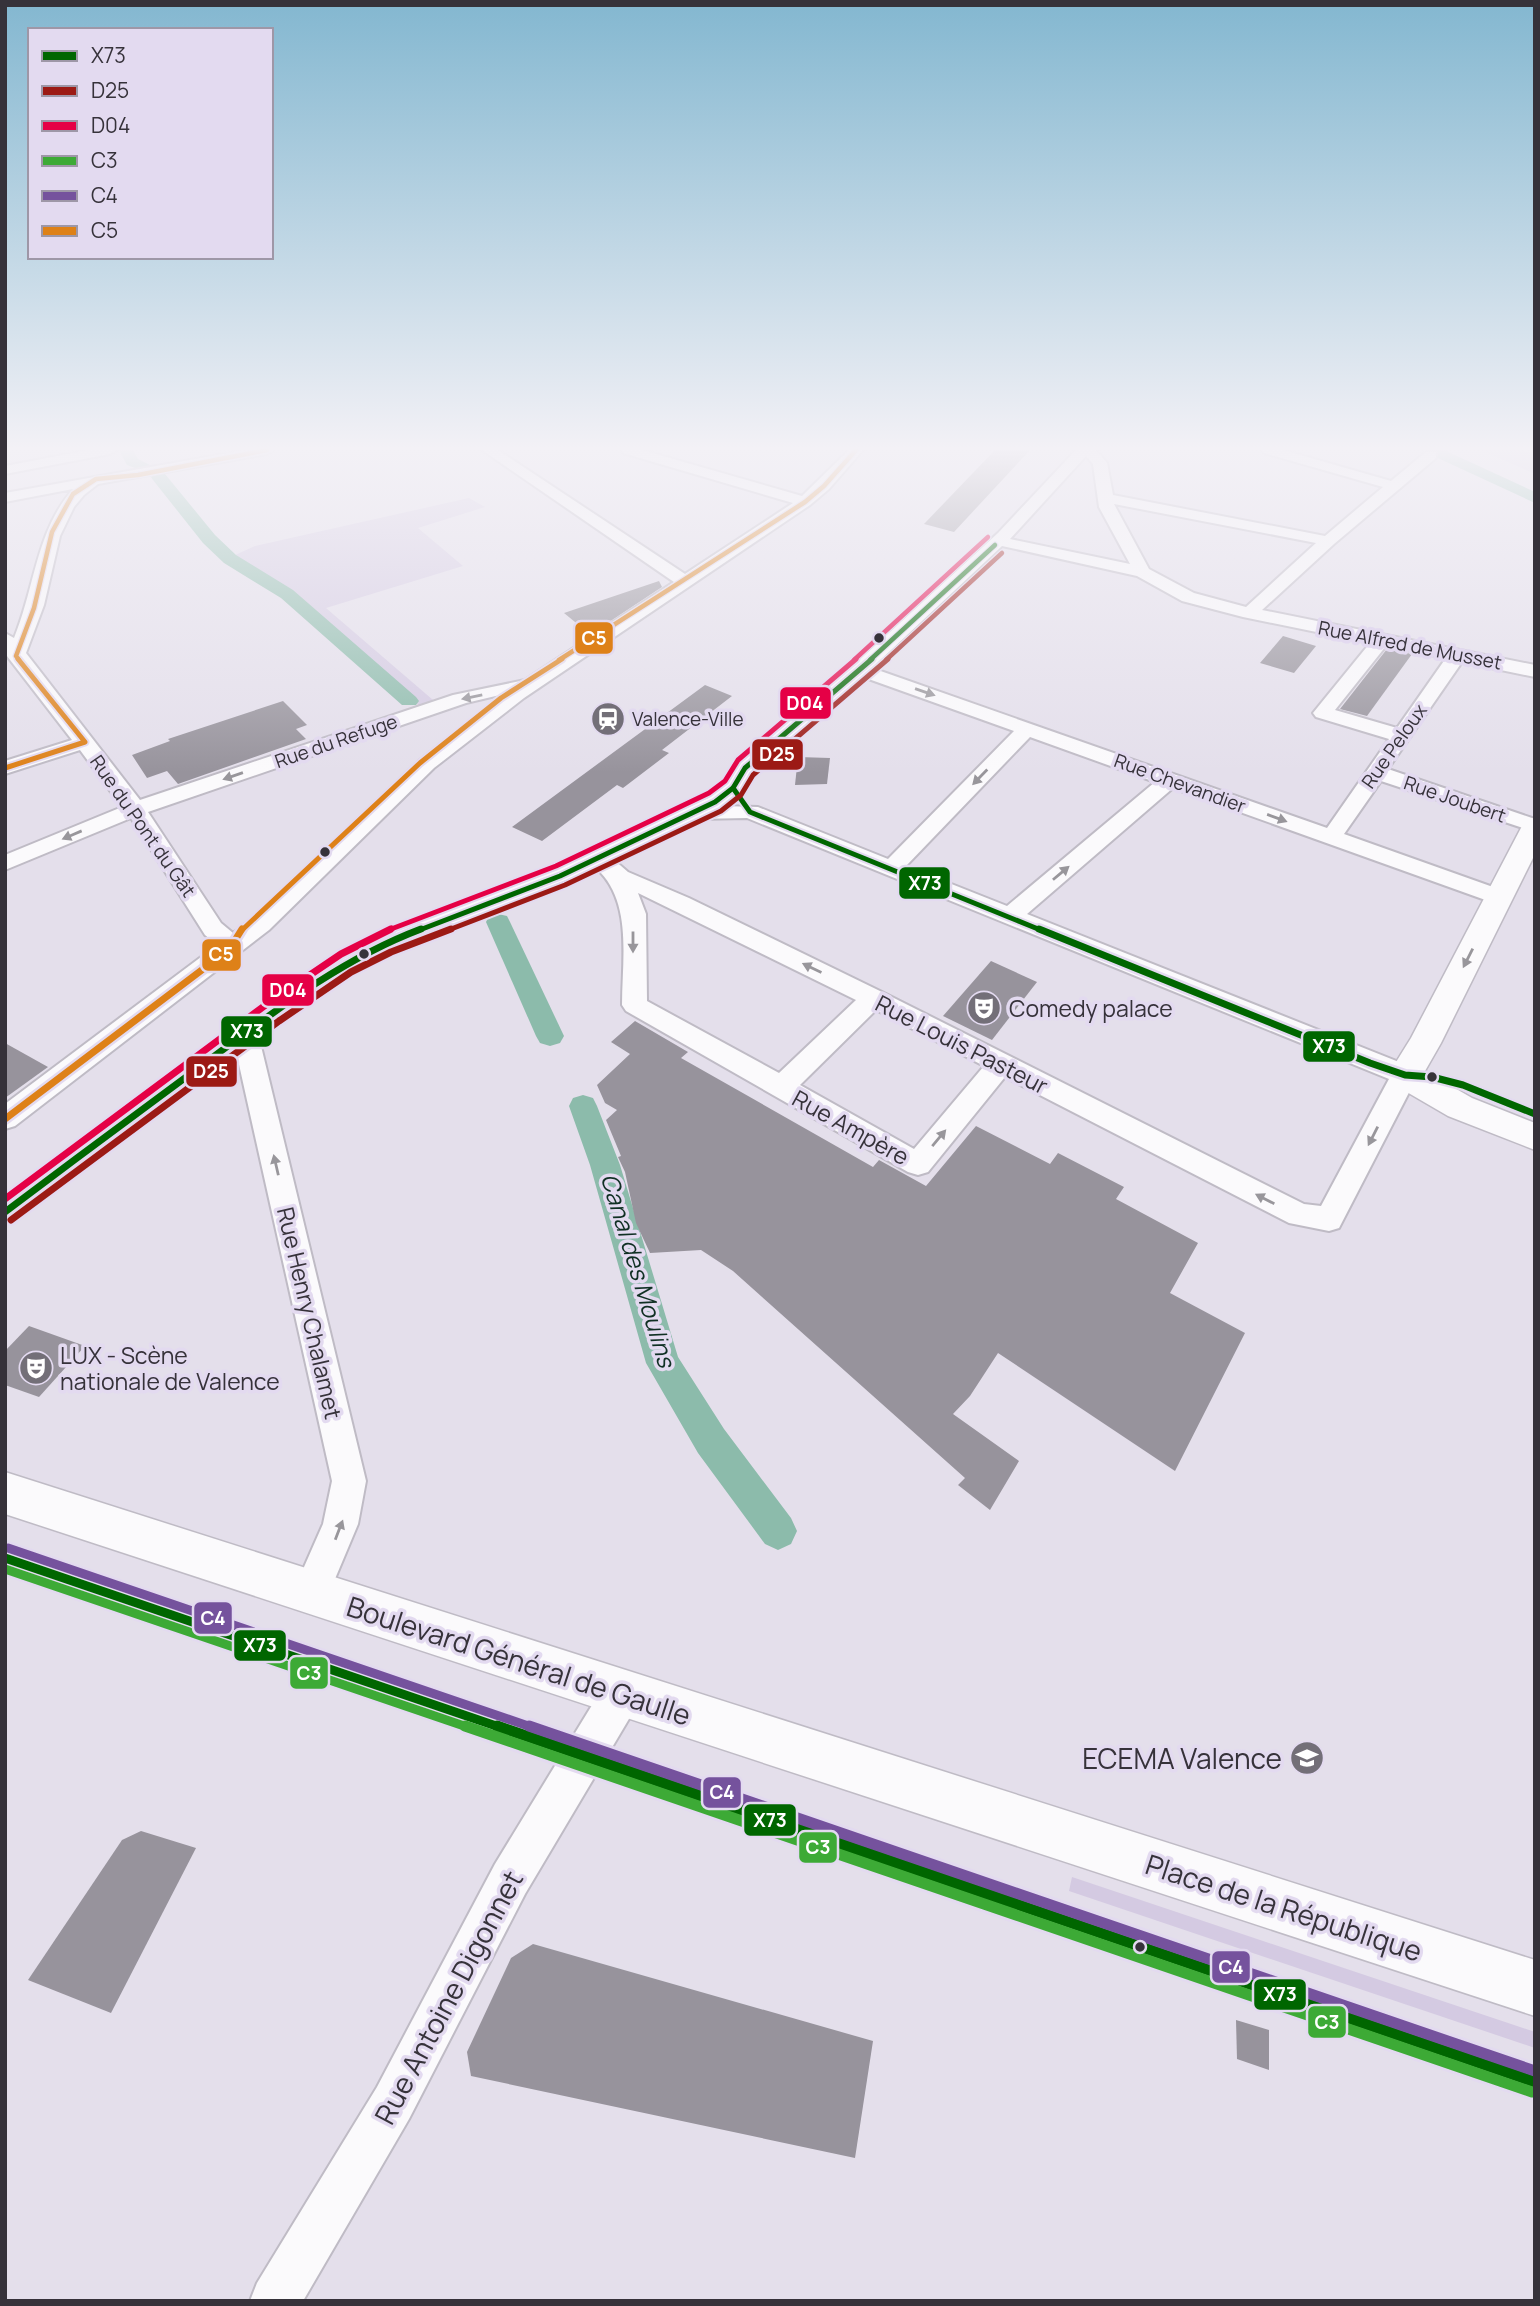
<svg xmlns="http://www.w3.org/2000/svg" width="1540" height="2306" font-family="Manrope,sans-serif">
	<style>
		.green { fill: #d4cae2 }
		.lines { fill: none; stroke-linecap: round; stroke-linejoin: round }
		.canal { fill: #8cbbab; fill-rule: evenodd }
		.building { fill: #97939c }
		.minor-casing { stroke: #bfbbc5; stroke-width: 4 }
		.major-casing { stroke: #bfbbc5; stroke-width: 3 }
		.minor { fill: #fbfafc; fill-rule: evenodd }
		.major { fill: #fbfafc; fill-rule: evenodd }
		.bus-1-far4-casing { stroke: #e3daf0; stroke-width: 7 }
		.bus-1-far3-casing { stroke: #e3daf0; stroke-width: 9 }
		.bus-1-far2-casing { stroke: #e3daf0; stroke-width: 12 }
		.bus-1-far1-casing { stroke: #e3daf0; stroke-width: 14 }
		.bus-1-casing { stroke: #e3daf0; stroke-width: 17 }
		.bus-2-far2-casing { stroke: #e3daf0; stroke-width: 7 }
		.bus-2-far1-casing { stroke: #e3daf0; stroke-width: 9 }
		.bus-2-casing { stroke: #e3daf0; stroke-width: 12 }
		.bus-3-far2-casing { stroke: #e3daf0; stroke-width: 7 }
		.bus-3-far1-casing { stroke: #e3daf0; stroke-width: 9 }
		.bus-3-casing { stroke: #e3daf0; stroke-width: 12 }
		.bus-4-far1-casing { stroke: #e3daf0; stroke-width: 14 }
		.bus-4-casing { stroke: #e3daf0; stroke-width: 17 }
		.bus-5-far1-casing { stroke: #e3daf0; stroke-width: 14 }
		.bus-5-casing { stroke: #e3daf0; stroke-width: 17 }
		.bus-6-far2-casing { stroke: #e3daf0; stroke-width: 7 }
		.bus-6-far1-casing { stroke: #e3daf0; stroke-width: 9 }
		.bus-6-casing { stroke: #e3daf0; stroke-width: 12 }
		.bus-1-far4 { stroke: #060; stroke-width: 4.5 }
		.bus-1-far3 { stroke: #060; stroke-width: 5 }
		.bus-1-far2 { stroke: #060; stroke-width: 7 }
		.bus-1-far1 { stroke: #060; stroke-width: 9 }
		.bus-1 { stroke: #060; stroke-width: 11 }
		.bus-2-far2 { stroke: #9c1a15; stroke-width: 4.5 }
		.bus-2-far1 { stroke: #9c1a15; stroke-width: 5 }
		.bus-2 { stroke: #9c1a15; stroke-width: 7 }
		.bus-3-far2 { stroke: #e50046; stroke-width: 4.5 }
		.bus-3-far1 { stroke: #e50046; stroke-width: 5 }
		.bus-3 { stroke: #e50046; stroke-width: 7 }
		.bus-4-far1 { stroke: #3daa36; stroke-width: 9 }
		.bus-4 { stroke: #3daa36; stroke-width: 11 }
		.bus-5-far1 { stroke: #75529d; stroke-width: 9 }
		.bus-5 { stroke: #75529d; stroke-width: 11 }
		.bus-6-far2 { stroke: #de8118; stroke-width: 4.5 }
		.bus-6-far1 { stroke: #de8118; stroke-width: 5 }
		.bus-6 { stroke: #de8118; stroke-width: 7 }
		.oneway { fill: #98969b }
		.bus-dot { fill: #36323a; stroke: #e3daf0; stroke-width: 2.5 }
		.labels { text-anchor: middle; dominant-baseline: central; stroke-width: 7; stroke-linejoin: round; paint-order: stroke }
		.far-street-label { font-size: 19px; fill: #36323a; stroke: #e3daf0 }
		.far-poi-label { font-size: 19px; fill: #36323a; stroke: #e3daf0; text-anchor: start }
		.poi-label { font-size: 23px; fill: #36323a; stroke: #e3daf0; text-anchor: start }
		.street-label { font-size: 23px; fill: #36323a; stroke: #e3daf0 }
		.water-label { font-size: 24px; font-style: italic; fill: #103024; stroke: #e3daf0 }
		.near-street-label { font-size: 28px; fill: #36323a; stroke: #e3daf0 }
		.near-poi-label { font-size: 28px; fill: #36323a; stroke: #e3daf0; text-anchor: end }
		.line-badge { stroke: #e3daf0; stroke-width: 2.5 }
		.badge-label { font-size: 19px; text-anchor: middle; font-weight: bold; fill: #fff }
	</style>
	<rect width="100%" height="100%" fill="#e4dfeb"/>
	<!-- green -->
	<g class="green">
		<polygon points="1481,450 1518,450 1530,453 1535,450 1535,474"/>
		<polygon points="469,498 485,507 418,528 463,566 326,608 440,706 425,711 312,610 233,556 255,546"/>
		<polygon points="1072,1877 1535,2032 1535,2048 1069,1891"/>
	</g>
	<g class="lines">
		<!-- canal -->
		<g class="canal">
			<polygon points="119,450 133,450 138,459 154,467 146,472 127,465"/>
			<polygon points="1425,450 1444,450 1535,492 1535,503 1427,453"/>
			<polygon points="159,472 165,474 215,535 236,555 293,590 416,697 419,701 416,705 402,705 281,598 224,563 203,543 153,480 151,477"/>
			<polygon points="498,914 507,916 510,922 564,1036 560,1043 550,1046 540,1043 536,1036 486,922 489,916"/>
			<polygon points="583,1095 593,1098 597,1106 620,1165 678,1357 724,1429 791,1518 797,1531 791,1544 778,1550 765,1544 698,1453 646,1363 590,1165 569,1106 573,1098"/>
		</g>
	</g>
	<!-- building -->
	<g class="building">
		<polygon points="995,450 1030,450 954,532 924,524"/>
		<polygon points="659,581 662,587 603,626 586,631 564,613"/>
		<polygon points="1283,636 1316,646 1294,673 1260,663"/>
		<polygon points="1387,649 1412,654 1367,716 1340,709"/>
		<polygon points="705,685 732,696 662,750 669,753 623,788 617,785 542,841 512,827"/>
		<polygon points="283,701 307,725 296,729 306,739 178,784 167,771 147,778 132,755 170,741 168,739"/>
		<polygon points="798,757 830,758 827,784 795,785"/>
		<polygon points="991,961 1037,982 992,1040 943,1016"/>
		<polygon points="635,1021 688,1052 681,1058 873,1167 879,1160 926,1186 976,1126 1050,1164 1058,1153 1124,1187 1116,1199 1198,1243 1170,1293 1245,1333 1175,1471 998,1353 970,1396 953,1414 1019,1461 990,1510 958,1485 965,1478 733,1271 701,1250 650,1253 636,1223 625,1172 618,1157 621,1156 606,1120 617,1110 605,1103 597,1085 630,1054 611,1042"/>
		<polygon points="5,1043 48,1067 5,1098"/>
		<polygon points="29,1326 85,1346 39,1397 5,1385 5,1351"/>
		<polygon points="141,1831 196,1848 111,2013 28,1980 122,1840"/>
		<polygon points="533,1944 873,2041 855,2158 471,2076 467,2052 511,1958"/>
		<polygon points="1236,2020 1269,2030 1269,2070 1237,2059"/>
	</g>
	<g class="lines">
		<!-- minor casing -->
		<g class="minor-casing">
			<g id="minor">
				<polygon points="89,450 117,450 110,454 5,474 5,466"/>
				<path d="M246,450H274L267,454L98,484L84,495L74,507L60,536L44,605L26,653L140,800L453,695L525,680L674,582L482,450H498L685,574L793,503L623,453L621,450H642L802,496L849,450H863L829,489L810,505L524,698L434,768L269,930L15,1126L5,1129V1104L217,945L205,935L131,818L5,870V855L122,807L80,750L5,774V761L72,740L7,656L5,633L14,638C35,587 36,531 73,489L5,502V493ZM504,694L420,760L253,918L233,933L221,923L148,812L466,703Z"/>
				<path d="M1076,450H1096L1107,463L1113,495L1325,536L1383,487L1264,453L1262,450H1283L1391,481L1426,452H1436V458L1334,544L1262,610L1535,665V677L1462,662L1388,769L1535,819V832L1381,781L1344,834L1507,892L1510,897L1507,902L1499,904L1491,902L1173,788L1027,914L1414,1068L1418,1075L1339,1228L1329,1231L1289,1223L1005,1077L928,1172L918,1175L908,1172L626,1011L622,1005C622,959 633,901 596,868L372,959L332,982L262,1035L260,1042L366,1481L358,1524L324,1605L311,1610L298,1605L293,1592L323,1524L332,1481L234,1042L241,1023L314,970L354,947L552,871L708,798L725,784L738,764L833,684L998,533ZM1086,456L1093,464L1099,507L1130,564L1010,539ZM1114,504L1316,543L1246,607L1194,593L1149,569ZM1002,546L1137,576L1182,601L1243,617L1370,643L1313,713L1316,717L1389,739L1327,828L872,668ZM1386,646L1446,658L1397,728L1335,710ZM863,677L1014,731L888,859L758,807L723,806L740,792L753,772ZM1030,737L1155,782L1007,906L906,866ZM747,818L1389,1079L1321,1206L1304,1204L882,992L689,898L628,872L613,859L696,819ZM638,893L856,1000L779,1073L647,1001L646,914ZM876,1010L984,1066L914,1149L800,1085Z"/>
				<polygon points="622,1674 636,1679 641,1693 636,1707 525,1894 409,2119 303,2301 250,2301 257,2283 377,2087 495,1864 608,1679"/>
			</g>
		</g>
		<!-- major casing -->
		<g class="major-casing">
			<g id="major">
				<polygon points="1535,818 1535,854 1441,1043 1425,1071 1472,1098 1535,1123 1535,1150 1448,1116 1393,1084 1388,1075 1411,1038 1522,826 1525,820"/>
				<polygon points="5,1472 1535,1960 1535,2016 5,1514"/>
			</g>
		</g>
		<!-- minor -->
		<use href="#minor" class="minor"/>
		<!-- major -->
		<use href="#major" class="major"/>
		<!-- bus-1-far4 casing -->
		<g class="bus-1-far4-casing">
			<polyline id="bus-1-far4" points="870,660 995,545"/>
		</g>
		<!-- bus-1-far3 casing -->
		<g class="bus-1-far3-casing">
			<g id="bus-1-far3">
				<polyline points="733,788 750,812 1043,931"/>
				<polyline points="417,931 560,876 715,802 733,788 745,768 872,659"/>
			</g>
		</g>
		<!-- bus-1-far2 casing -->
		<g class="bus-1-far2-casing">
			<g id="bus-1-far2">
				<polyline points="1039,929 1370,1063 1405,1075 1432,1077 1463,1085 1535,1114"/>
				<path d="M5,1212C70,1163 136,1114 201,1066C271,1014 339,960 421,929"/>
			</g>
		</g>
		<!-- bus-1-far1 casing -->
		<g class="bus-1-far1-casing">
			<polyline id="bus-1-far1" points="5,1558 502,1728"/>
		</g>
		<!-- bus-1 casing -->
		<g class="bus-1-casing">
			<polyline id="bus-1" points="497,1726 1535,2082"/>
		</g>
		<!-- bus-2-far2 casing -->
		<g class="bus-2-far2-casing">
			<polyline id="bus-2-far2" points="886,660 1002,553"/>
		</g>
		<!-- bus-2-far1 casing -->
		<g class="bus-2-far1-casing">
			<polyline id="bus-2-far1" points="446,931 565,885 721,811 741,795 753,775 888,659"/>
		</g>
		<!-- bus-2 casing -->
		<g class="bus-2-casing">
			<polyline id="bus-2" points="11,1220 279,1021 351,972 391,952 451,929"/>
		</g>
		<!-- bus-3-far2 casing -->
		<g class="bus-3-far2-casing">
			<polyline id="bus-3-far2" points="854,660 988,537"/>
		</g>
		<!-- bus-3-far1 casing -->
		<g class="bus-3-far1-casing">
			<polyline id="bus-3-far1" points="386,931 556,866 709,793 725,781 738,760 856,659"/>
		</g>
		<!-- bus-3 casing -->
		<g class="bus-3-casing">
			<polyline id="bus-3" points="5,1199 267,1004 341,954 391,929"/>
		</g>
		<!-- bus-4-far1 casing -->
		<g class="bus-4-far1-casing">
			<polyline id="bus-4-far1" points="5,1569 470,1728"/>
		</g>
		<!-- bus-4 casing -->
		<g class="bus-4-casing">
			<polyline id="bus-4" points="465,1726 1532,2092"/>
		</g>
		<!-- bus-5-far1 casing -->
		<g class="bus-5-far1-casing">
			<polyline id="bus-5-far1" points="8,1548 534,1728"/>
		</g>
		<!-- bus-5 casing -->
		<g class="bus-5-casing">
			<polyline id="bus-5" points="529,1726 1535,2071"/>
		</g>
		<!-- bus-6-far2 casing -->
		<g class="bus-6-far2-casing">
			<g id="bus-6-far2">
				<polyline points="19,660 16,656 34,608 52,532 73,494 96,479 138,475 267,450"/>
				<polyline points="559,660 805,502 824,486 856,450"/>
			</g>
		</g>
		<!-- bus-6-far1 casing -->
		<g class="bus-6-far1-casing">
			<g id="bus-6-far1">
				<polyline points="5,768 85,742 18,659"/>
				<polyline points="241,931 420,763 501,698 562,659"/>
			</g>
		</g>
		<!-- bus-6 casing -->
		<g class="bus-6-casing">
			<polyline id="bus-6" points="5,1119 219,957 232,945 242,929"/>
		</g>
		<!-- bus-1-far4 -->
		<use href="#bus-1-far4" class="bus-1-far4"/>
		<!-- bus-1-far3 -->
		<use href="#bus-1-far3" class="bus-1-far3"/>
		<!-- bus-1-far2 -->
		<use href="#bus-1-far2" class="bus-1-far2"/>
		<!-- bus-1-far1 -->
		<use href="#bus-1-far1" class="bus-1-far1"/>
		<!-- bus-1 -->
		<use href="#bus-1" class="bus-1"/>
		<!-- bus-2-far2 -->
		<use href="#bus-2-far2" class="bus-2-far2"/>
		<!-- bus-2-far1 -->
		<use href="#bus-2-far1" class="bus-2-far1"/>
		<!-- bus-2 -->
		<use href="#bus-2" class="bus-2"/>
		<!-- bus-3-far2 -->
		<use href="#bus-3-far2" class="bus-3-far2"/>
		<!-- bus-3-far1 -->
		<use href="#bus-3-far1" class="bus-3-far1"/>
		<!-- bus-3 -->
		<use href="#bus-3" class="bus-3"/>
		<!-- bus-4-far1 -->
		<use href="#bus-4-far1" class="bus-4-far1"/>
		<!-- bus-4 -->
		<use href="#bus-4" class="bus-4"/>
		<!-- bus-5-far1 -->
		<use href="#bus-5-far1" class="bus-5-far1"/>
		<!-- bus-5 -->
		<use href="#bus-5" class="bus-5"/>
		<!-- bus-6-far2 -->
		<use href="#bus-6-far2" class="bus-6-far2"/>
		<!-- bus-6-far1 -->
		<use href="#bus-6-far1" class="bus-6-far1"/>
		<!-- bus-6 -->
		<use href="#bus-6" class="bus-6"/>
	</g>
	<!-- one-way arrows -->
	<defs><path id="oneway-solid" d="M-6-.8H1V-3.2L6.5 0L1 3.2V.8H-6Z" transform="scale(1.75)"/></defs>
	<g class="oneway">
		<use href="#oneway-solid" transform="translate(925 692) rotate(19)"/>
		<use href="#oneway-solid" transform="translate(472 697) rotate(168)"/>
		<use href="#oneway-solid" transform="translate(233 776) rotate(161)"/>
		<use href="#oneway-solid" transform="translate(980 777) rotate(134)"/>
		<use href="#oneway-solid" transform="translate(1277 818) rotate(20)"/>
		<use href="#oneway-solid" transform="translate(72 835) rotate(157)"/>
		<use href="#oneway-solid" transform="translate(1061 873) rotate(-40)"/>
		<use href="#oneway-solid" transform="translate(633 942) rotate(90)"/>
		<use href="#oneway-solid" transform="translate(1468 958) rotate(117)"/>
		<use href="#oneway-solid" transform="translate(812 968) rotate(-154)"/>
		<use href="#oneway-solid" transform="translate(1373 1136) rotate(117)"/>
		<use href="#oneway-solid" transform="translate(939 1138) rotate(-50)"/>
		<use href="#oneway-solid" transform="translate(276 1165) rotate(-103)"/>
		<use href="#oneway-solid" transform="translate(1265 1199) rotate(-153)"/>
		<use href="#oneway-solid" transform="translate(339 1530) rotate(-69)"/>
	</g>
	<!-- sky -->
	<linearGradient id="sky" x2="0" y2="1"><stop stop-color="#83b7d0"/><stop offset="0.58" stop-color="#f3f1f6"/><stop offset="1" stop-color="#f3f1f6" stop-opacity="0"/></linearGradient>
	<rect width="1540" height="773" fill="url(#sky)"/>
	<!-- icons -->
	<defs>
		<g id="station-disc" transform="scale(1.75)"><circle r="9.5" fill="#736f78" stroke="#e3daf0"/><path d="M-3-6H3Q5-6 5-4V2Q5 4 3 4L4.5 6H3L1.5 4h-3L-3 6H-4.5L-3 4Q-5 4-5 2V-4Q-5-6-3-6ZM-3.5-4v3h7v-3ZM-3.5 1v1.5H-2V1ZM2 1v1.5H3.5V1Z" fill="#fff"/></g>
		<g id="theatre-disc" transform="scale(1.75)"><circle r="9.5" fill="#736f78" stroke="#e3daf0"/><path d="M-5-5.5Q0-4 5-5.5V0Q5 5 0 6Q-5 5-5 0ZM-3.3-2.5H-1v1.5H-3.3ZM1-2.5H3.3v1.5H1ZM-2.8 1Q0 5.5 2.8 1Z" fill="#fff"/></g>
		<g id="university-disc" transform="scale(1.75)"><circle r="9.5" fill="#736f78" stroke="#e3daf0"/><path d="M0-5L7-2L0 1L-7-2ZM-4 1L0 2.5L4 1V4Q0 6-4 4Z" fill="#fff"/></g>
	</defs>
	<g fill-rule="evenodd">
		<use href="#station-disc" x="608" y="719"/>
		<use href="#theatre-disc" x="984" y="1008"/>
		<use href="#theatre-disc" x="36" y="1368"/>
		<use href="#university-disc" x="1307" y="1758"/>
	</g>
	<!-- markers -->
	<g class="bus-dot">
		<circle cx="879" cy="638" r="6"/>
		<circle cx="325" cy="852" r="6"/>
		<circle cx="364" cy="954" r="6"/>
		<circle cx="1432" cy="1077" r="6"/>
		<circle cx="1140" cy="1947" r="6"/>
	</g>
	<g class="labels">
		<!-- far-street labels -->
		<g class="far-street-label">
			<text transform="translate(1410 645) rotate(11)">Rue Alfred de Musset</text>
			<text transform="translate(336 741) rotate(-19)">Rue du Refuge</text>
			<text transform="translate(1394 746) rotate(-55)">Rue Peloux</text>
			<text transform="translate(1180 783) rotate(20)">Rue Chevandier</text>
			<text transform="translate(1455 799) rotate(19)">Rue Joubert</text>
			<text transform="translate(143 826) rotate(55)">Rue du Pont du Gât</text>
		</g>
		<!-- far-poi labels -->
		<g class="far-poi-label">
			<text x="632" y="719">Valence-Ville</text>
		</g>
		<!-- poi labels -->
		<g class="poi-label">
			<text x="1009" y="1008">Comedy palace</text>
			<text x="60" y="1355">LUX - Scène<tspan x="60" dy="26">nationale de Valence</tspan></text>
		</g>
		<!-- street labels -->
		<g class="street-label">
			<text transform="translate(962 1044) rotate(27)">Rue Louis Pasteur</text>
			<text transform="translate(851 1127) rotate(29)">Rue Ampère</text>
			<text transform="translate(310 1313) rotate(77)">Rue Henry Chalamet</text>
		</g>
		<!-- water labels -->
		<g class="water-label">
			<text transform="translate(639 1270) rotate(73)">Canal des Moulins</text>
		</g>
		<!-- near-street labels -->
		<g class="near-street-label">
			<text transform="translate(519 1660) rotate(18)">Boulevard Général de Gaulle</text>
			<text transform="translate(1284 1907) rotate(18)">Place de la République</text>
			<text transform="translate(448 1997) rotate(-62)">Rue Antoine Digonnet</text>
		</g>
		<!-- near-poi labels -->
		<g class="near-poi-label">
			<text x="1282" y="1758">ECEMA Valence</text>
		</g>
	</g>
	<g class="line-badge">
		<rect x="574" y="621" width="40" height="34" rx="7" fill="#de8118"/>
		<rect x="779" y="686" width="53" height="34" rx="7" fill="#e50046"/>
		<rect x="751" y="738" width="53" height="33" rx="7" fill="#9c1a15"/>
		<rect x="898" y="866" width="53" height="34" rx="7" fill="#060"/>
		<rect x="201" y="938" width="41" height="34" rx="7" fill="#de8118"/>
		<rect x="261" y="973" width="54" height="34" rx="7" fill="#e50046"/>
		<rect x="220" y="1015" width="53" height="33" rx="7" fill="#060"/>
		<rect x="1302" y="1030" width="54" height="33" rx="7" fill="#060"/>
		<rect x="185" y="1055" width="53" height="33" rx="7" fill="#9c1a15"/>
		<rect x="193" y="1601" width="40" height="34" rx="7" fill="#75529d"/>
		<rect x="233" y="1629" width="54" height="33" rx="7" fill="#060"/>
		<rect x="289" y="1656" width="40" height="34" rx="7" fill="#3daa36"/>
		<rect x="702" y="1776" width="40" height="33" rx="7" fill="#75529d"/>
		<rect x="743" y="1803" width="54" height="34" rx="7" fill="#060"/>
		<rect x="798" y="1831" width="40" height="33" rx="7" fill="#3daa36"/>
		<rect x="1211" y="1950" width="40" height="34" rx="7" fill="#75529d"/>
		<rect x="1253" y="1978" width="54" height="33" rx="7" fill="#060"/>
		<rect x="1307" y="2005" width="40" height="34" rx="7" fill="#3daa36"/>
	</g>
	<g class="badge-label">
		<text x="594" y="645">C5</text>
		<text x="805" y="710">D04</text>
		<text x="777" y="761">D25</text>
		<text x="925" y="890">X73</text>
		<text x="221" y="961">C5</text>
		<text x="288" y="997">D04</text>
		<text x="247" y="1038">X73</text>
		<text x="1329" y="1053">X73</text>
		<text x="211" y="1078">D25</text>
		<text x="213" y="1625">C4</text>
		<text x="260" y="1652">X73</text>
		<text x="309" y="1680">C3</text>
		<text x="722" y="1799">C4</text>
		<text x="770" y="1827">X73</text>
		<text x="818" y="1854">C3</text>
		<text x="1231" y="1974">C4</text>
		<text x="1280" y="2001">X73</text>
		<text x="1327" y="2029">C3</text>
	</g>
	<!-- border -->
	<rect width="1540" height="2306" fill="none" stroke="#36323a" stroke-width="14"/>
	<!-- legend -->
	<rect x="28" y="28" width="245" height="231" fill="#e3daf0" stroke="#9e97a7" stroke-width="2"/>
	<rect x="42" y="51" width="35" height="10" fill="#006600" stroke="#9e97a7" stroke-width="2"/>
	<text x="91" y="63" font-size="21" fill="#36323a">X73</text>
	<rect x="42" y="86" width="35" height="10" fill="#9c1a15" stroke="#9e97a7" stroke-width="2"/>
	<text x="91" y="98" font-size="21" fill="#36323a">D25</text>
	<rect x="42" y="121" width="35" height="10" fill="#e50046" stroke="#9e97a7" stroke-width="2"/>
	<text x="91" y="133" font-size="21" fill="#36323a">D04</text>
	<rect x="42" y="156" width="35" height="10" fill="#3daa36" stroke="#9e97a7" stroke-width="2"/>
	<text x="91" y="168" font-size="21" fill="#36323a">C3</text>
	<rect x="42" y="191" width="35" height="10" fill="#75529d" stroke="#9e97a7" stroke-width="2"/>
	<text x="91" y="203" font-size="21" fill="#36323a">C4</text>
	<rect x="42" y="226" width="35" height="10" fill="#de8118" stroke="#9e97a7" stroke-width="2"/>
	<text x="91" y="238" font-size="21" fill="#36323a">C5</text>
</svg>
